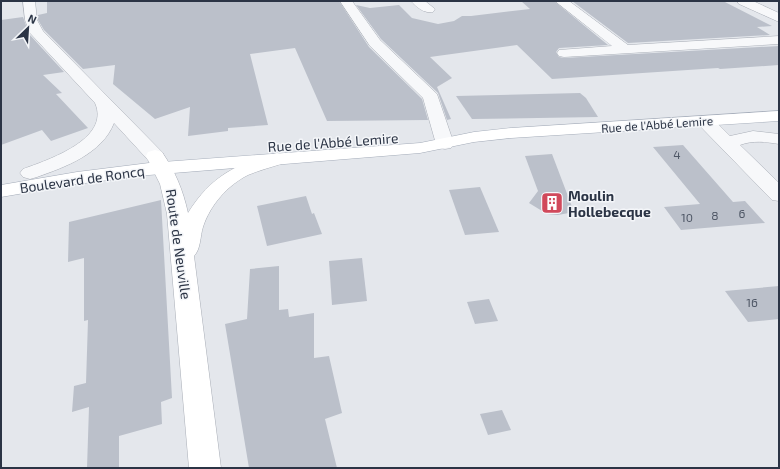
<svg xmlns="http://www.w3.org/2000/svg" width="780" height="469" font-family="'Exo 2',sans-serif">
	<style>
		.building { fill: #bbc0ca }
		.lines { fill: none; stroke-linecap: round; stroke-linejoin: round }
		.minor-casing { stroke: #a9aeb7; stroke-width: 1 }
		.tertiary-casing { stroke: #a9aeb7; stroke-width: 1 }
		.secondary-casing { stroke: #a9aeb7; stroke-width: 1 }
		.primary-casing { stroke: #a3abb8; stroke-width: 1 }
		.minor { fill: #f7f8fa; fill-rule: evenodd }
		.tertiary { fill: #f7f8fa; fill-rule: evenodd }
		.secondary { fill: #fff; fill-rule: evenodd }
		.primary { fill: #fff; fill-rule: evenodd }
		.labels { text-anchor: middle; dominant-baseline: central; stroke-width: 3; stroke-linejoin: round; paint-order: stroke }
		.far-street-label { font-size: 12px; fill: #2b3445; stroke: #f4f6f9 }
		.number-label { font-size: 12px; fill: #4f5766 }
		.street-label { font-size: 14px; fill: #2b3445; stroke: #f4f6f9 }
		.poi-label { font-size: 14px; font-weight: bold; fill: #2b3445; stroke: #f4f6f9; text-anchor: start }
	</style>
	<rect width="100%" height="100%" fill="#e4e7ec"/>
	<!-- building -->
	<g class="building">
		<polygon points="47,1 339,1 369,47 422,99 428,120 327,121 295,48 250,54 268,125 228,128 228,131 188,136 190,107 155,119 113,84 115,65 83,69 44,30 38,20 38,15 47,13"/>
		<polygon points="521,1 554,1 608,45 559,48 556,52 559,57 564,58 779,46 779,65 720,69 718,68 552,79 517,45 430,57 452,78 437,87 451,119 447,120 438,93 381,39 356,5 370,8 399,5 412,18 438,24 454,21 462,16 471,16 530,9"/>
		<polygon points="572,1 723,1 772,26 757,27 770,35 628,43"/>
		<polygon points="23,17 29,34 64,72 43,75 62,93 56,94 88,128 51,141 42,130 1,145 1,20"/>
		<polygon points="580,93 586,98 598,117 472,119 456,96"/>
		<polygon points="683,145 733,202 745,201 765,223 681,230 664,207 700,204 653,147"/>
		<polygon points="552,154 574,212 558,215 547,214 529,203 538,191 525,156"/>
		<polygon points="480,187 499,232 465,235 449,190"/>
		<polygon points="306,196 312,214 314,213 322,234 267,246 257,206"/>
		<polygon points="161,200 172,398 161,402 162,424 119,436 119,468 87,468 89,407 72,412 74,386 86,383 88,320 84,321 84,258 68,262 69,222"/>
		<polygon points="362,258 367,301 332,305 329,261"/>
		<polygon points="279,266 279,310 288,309 289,317 314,313 314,358 329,356 342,413 325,419 337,468 249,468 225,324 247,319 250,269"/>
		<polygon points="779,286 779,319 748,322 725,291"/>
		<polygon points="489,299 498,321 475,324 467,302"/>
		<polygon points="502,410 511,430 488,435 480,414"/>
	</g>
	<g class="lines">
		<!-- minor casing -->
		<g class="minor-casing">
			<g id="minor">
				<polygon points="340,1 352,1 380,40 437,94 454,144 451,148 445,149 439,148 436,144 423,98 370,46"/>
				<path d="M411,1H425L435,9L433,12C425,14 416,7 411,1Z"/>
				<polygon points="555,1 569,1 628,45 779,36 779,44 564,57 559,56 557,53 559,50 612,46"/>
				<polygon points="737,1 753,1 779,13 779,22 739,4"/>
				<path d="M705,116L711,117L730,136L753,131L779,134V144C766,142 753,140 740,145L779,183V201L772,200L699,125L696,121L699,117Z"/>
			</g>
		</g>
		<!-- tertiary casing -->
		<g class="tertiary-casing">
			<path id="tertiary" d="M23,1H35L37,20L43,31L162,152L164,156L162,160L155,162L148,160L114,123C102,154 65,167 37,177L30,179L23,177L20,173L23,169C48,160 111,139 95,103L30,33L25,20Z"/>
		</g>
		<!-- secondary casing -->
		<g class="secondary-casing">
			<path id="secondary" d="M155,150L162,152C175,171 183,190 188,213C211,176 236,164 277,153L284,155L286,159L284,163C272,167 260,170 248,175C228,185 210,205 203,227C200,236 201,249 194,256L221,468H189L167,214L160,184L146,156L148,152Z"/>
		</g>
		<!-- primary casing -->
		<g class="primary-casing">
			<polygon id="primary" points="779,111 779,121 511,138 474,142 420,153 149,175 77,184 1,197 1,185 77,172 149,163 420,143 474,132 511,128"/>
		</g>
		<!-- minor -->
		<use href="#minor" class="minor"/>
		<!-- tertiary -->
		<use href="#tertiary" class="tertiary"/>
		<!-- secondary -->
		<use href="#secondary" class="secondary"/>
		<!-- primary -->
		<use href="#primary" class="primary"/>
	</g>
	<!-- icons -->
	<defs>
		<g id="building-square" transform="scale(1.15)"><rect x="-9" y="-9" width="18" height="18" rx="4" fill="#d1495b" stroke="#f4f6f9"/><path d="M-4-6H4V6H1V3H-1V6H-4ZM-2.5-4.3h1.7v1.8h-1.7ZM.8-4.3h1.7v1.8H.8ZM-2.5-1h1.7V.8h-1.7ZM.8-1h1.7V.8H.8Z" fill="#fff"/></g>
	</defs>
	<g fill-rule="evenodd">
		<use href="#building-square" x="552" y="203"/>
	</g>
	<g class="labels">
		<!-- far-street labels -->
		<g class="far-street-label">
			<text transform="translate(657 124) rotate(-4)">Rue de l'Abbé Lemire</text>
		</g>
		<!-- number labels -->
		<g class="number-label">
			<text x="677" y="154">4</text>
			<text x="742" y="213">6</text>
			<text x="715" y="215">8</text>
			<text x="687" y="217">10</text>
			<text x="752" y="302">16</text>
		</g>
		<!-- street labels -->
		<g class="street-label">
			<text transform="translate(333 142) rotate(-4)">Rue de l'Abbé Lemire</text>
			<text transform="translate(82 179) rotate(-8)">Boulevard de Roncq</text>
			<text transform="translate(179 244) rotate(82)">Route de Neuville</text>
		</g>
		<!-- poi labels -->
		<g class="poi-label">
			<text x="568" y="195">Moulin<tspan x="568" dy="16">Hollebecque</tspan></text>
		</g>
	</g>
	<!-- border -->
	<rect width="780" height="469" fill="none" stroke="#2b3445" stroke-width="4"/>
	<!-- north arrow -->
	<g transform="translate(28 28) rotate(25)" stroke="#f4f6f9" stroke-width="3" paint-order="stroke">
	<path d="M0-3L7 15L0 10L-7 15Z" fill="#2b3445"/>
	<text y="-6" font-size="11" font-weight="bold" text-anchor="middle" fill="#2b3445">N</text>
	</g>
</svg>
